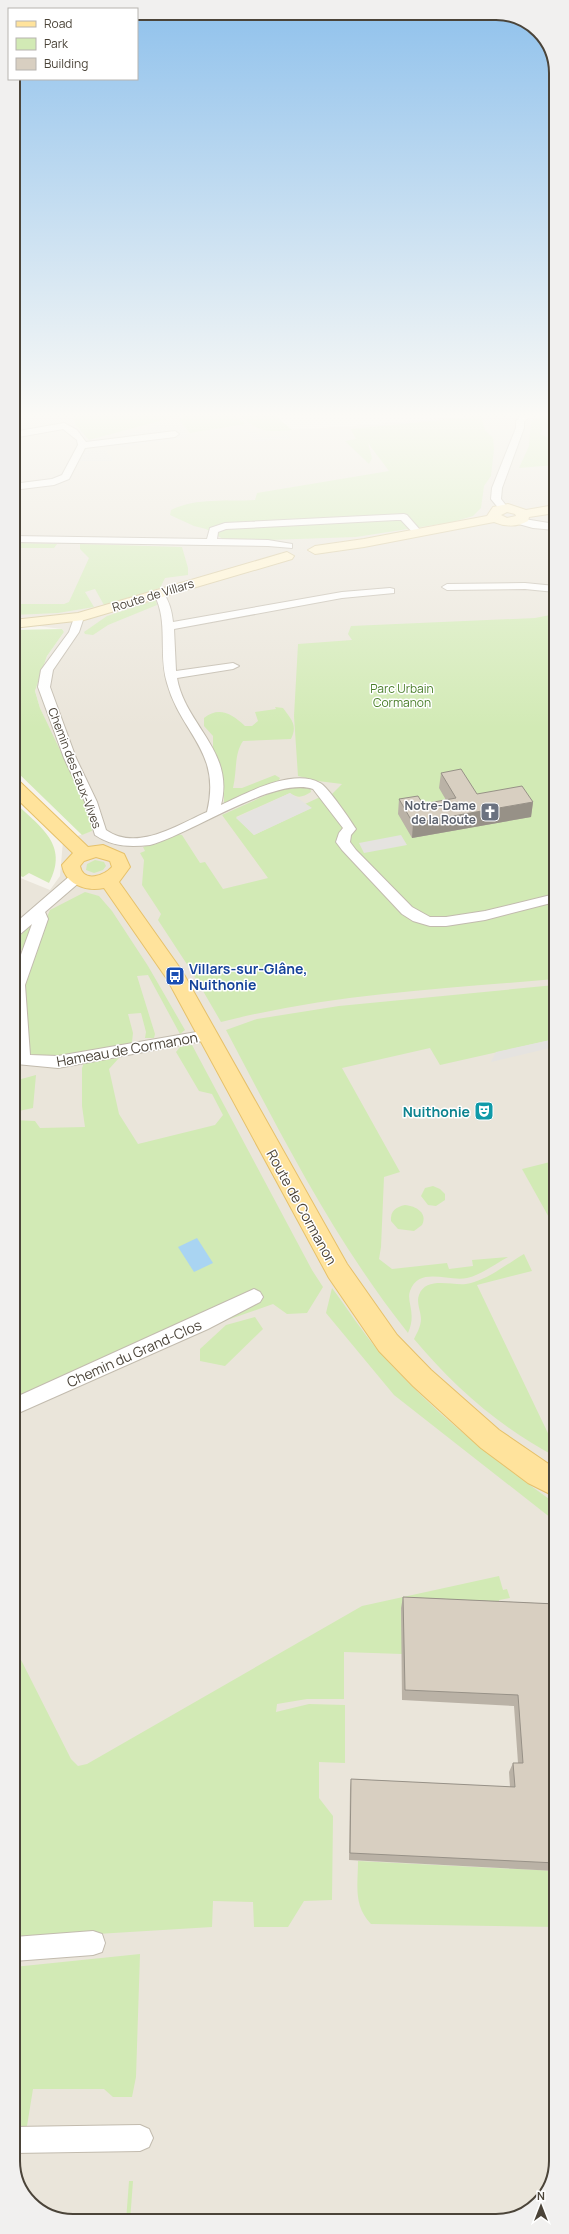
<svg xmlns="http://www.w3.org/2000/svg" width="569" height="2234" font-family="Manrope,sans-serif">
	<style>
		.residential { fill: #eae5da }
		.green { fill: #d2eab5 }
		.parking { fill: #e5e3e0 }
		.water { fill: #a9d4f2 }
		.lines { fill: none; stroke-linecap: round; stroke-linejoin: round }
		.street-casing { stroke: #c2bbae; stroke-width: 2 }
		.secondary-casing { stroke: #d6c79b; stroke-width: 2 }
		.primary-casing { stroke: #e6c16a; stroke-width: 2 }
		.street { fill: #fff; fill-rule: evenodd }
		.secondary { fill: #fff3cd; fill-rule: evenodd }
		.primary { fill: #ffe39c; fill-rule: evenodd }
		.wall { fill: #bab2a6 }
		.shaded-wall { fill: #979187 }
		.building { fill: #d8cfc1; stroke: #979187 }
		.labels { text-anchor: middle; dominant-baseline: central; stroke-width: 3; stroke-linejoin: round; paint-order: stroke }
		.far-street-label { font-size: 12px; fill: #4b4439; stroke: #fff }
		.far-park-label { font-size: 12px; fill: #4a7f2a; stroke: #fff }
		.far-worship-label { font-size: 12px; font-weight: bold; fill: #5b616d; stroke: #fff; text-anchor: end }
		.transit-label { font-size: 14px; font-weight: bold; fill: #164399; stroke: #fff; text-anchor: start }
		.street-label { font-size: 14px; fill: #4b4439; stroke: #fff }
		.culture-label { font-size: 14px; font-weight: bold; fill: #0d838f; stroke: #fff; text-anchor: end }
		.rim { fill: none; stroke: #4b4439; stroke-width: 2 }
	</style>
	<rect width="100%" height="100%" fill="#f6f3ec"/>
	<!-- residential -->
	<polygon class="residential" points="13,416 245,416 273,431 352,426 463,416 555,416 556,2161 541,2200 508,2220 69,2221 33,2206 14,2173 13,875 50,890 60,876 63,841 92,831 40,708 35,691 47,656 64,632 62,629 13,623"/>
	<!-- green -->
	<g class="green">
		<polygon points="80,416 178,416 89,440 75,424 74,418"/>
		<polygon points="184,416 236,416 245,424 190,433 179,420"/>
		<path d="M241,416H276L292,430C267,432 260,433 241,416Z"/>
		<path d="M481,416L485,430L493,438L494,449L491,476L484,486L481,508L473,516L453,522L356,537L268,540L223,539L206,529L194,526L170,515L171,510C197,497 227,502 255,500L257,493L389,471L368,443L372,458L369,464L345,441L356,439L351,429Z"/>
		<polygon points="555,416 555,429 547,429 542,423 543,429 540,434 555,441 555,465 519,468 529,446 531,421 540,417"/>
		<polygon points="13,543 57,544 54,548 13,548"/>
		<polygon points="80,544 182,547 188,568 188,575 165,578 160,588 104,605 95,589 85,592 94,607 58,613 13,615 13,604 64,604 69,602 89,558 80,549"/>
		<polygon points="156,600 157,605 108,625 93,635 85,634 84,632 107,616"/>
		<path d="M555,614V979C444,989 330,994 221,1022L192,972L158,920L161,914L142,885L144,860L140,853L145,851L143,847L178,834L182,835L200,863L205,862L223,889L268,878L222,815L284,787H310L311,792C302,797 299,799 290,793L236,817L254,835L311,808L305,804L318,798H328L342,784L318,781L298,776L294,716L298,644L352,640L348,634L351,626L535,618Z"/>
		<polygon points="62,629 64,632 47,656 35,691 40,708 88,809 92,831 82,835 13,768 13,630"/>
		<path d="M275,707L283,708C291,719 298,725 291,739L243,741C234,754 237,772 233,788H242L275,775L280,778L278,782L224,803V782L217,759L213,753V736L204,726V718C219,706 232,714 245,726H252L258,721L255,712L276,709Z"/>
		<path d="M13,801C39,826 70,844 49,883L29,873L23,877L13,873Z"/>
		<polygon points="95,860 104,862 106,866 103,870 94,873 86,870 87,864"/>
		<polygon points="85,892 99,896 112,911 148,966 185,1030 180,1034 148,975 137,976 155,1034 154,1038 145,1038 146,1032 141,1013 128,1014 133,1033 132,1042 126,1047 67,1056 32,1055 29,1052 22,986 28,960 50,910"/>
		<polygon points="30,926 33,927 18,957 13,958 13,943"/>
		<path d="M555,985V1039L440,1065L430,1048L342,1068L400,1172L384,1177L381,1247L379,1259L392,1269L447,1263L449,1269L473,1266L472,1260L508,1257C495,1264 481,1275 467,1278C448,1282 419,1266 410,1291C406,1302 417,1313 408,1333C334,1240 281,1134 226,1030L257,1019L339,1006Z"/>
		<polygon points="192,1045 312,1270 323,1287 307,1313 287,1314 273,1304 230,1319 215,1306 114,1359 14,1402 14,1120 35,1121 40,1128 85,1127 82,1106 82,1068 84,1063 119,1058 109,1069 119,1114 138,1144 215,1125 223,1115 212,1094 199,1091 176,1052 180,1047"/>
		<polygon points="36,1075 33,1108 14,1112 14,1081"/>
		<polygon points="554,1161 555,1165 556,1230 522,1169"/>
		<polygon points="433,1186 440,1189 445,1194 445,1200 436,1206 428,1205 421,1196 425,1188"/>
		<path d="M405,1205C416,1206 428,1213 422,1225L414,1231L398,1229L391,1221C390,1211 396,1207 405,1205Z"/>
		<path d="M524,1254L532,1271L477,1285L556,1450V1457C501,1428 454,1387 414,1339C417,1333 421,1326 421,1319C421,1312 416,1302 419,1295C426,1276 452,1286 466,1284C486,1281 507,1264 524,1254Z"/>
		<path d="M332,1288C347,1308 361,1330 377,1349C429,1409 491,1458 556,1504V1522L394,1395L326,1313Z"/>
		<polygon points="255,1317 263,1329 225,1366 200,1361 200,1349 226,1325"/>
		<polygon points="499,1576 503,1590 507,1589 510,1598 499,1600 500,1613 402,1654 344,1652 344,1699 307,1699 277,1704 276,1712 309,1704 345,1705 345,1763 319,1762 319,1798 333,1816 332,1900 304,1901 288,1927 254,1927 253,1902 213,1901 212,1927 97,1934 14,1943 14,1646 71,1759 78,1766 87,1764 362,1606"/>
		<path d="M358,1861L556,1871V1927L371,1924C353,1905 358,1886 358,1861Z"/>
		<polygon points="140,1954 136,2077 132,2097 113,2097 104,2089 33,2089 27,2126 14,2126 14,1967"/>
		<polygon points="129,2181 133,2181 130,2221 126,2221"/>
	</g>
	<!-- parking -->
	<g class="parking">
		<polygon points="177,421 190,437 122,447 117,442 125,440 122,435 156,427 161,423"/>
		<polygon points="242,430 255,432 262,438 287,435 290,438 256,442 247,432 240,431"/>
		<polygon points="84,450 108,450 107,453 112,458 112,461 80,461"/>
		<polygon points="290,793 312,808 254,835 236,818"/>
		<polygon points="401,835 407,845 364,853 359,843"/>
		<polygon points="555,1039 554,1047 491,1062 496,1052"/>
	</g>
	<!-- water -->
	<polygon class="water" points="197,1238 213,1263 194,1272 178,1247"/>
	<g class="lines">
		<!-- street casing -->
		<g class="street-casing">
			<g id="street">
				<polygon points="521,416 529,416 524,422 524,428 502,488 501,499 508,508 503,511 500,510 491,499 492,488 516,428 516,421"/>
				<polygon points="64,423 77,430 86,442 175,431 179,434 175,437 85,448 69,479 54,485 13,490 13,484 52,479 62,475 78,445 77,440 63,429 13,438 13,432"/>
				<polygon points="404,514 407,515 421,531 421,535 415,535 401,520 396,520 226,529 218,532 217,539 268,540 292,544 292,548 268,546 13,542 13,536 207,539 210,528 225,523"/>
				<polygon points="518,518 555,524 555,530 533,528 515,523 515,519"/>
				<polygon points="525,583 555,586 555,592 525,589 447,590 442,587 447,584"/>
				<path d="M390,588L394,589V593L342,598L174,629L176,671L233,663L239,666L233,669L177,678C185,725 235,751 221,805C246,793 293,768 320,783C328,787 351,821 356,829L351,835L350,842L356,850L412,907L430,917H446L485,911L555,894V902L485,920L446,926H430L413,921L402,914L342,850L336,842L339,833L343,828L313,789C274,776 192,834 150,845C130,847 113,847 95,835L85,802L64,758L38,687L41,670L69,632L75,615L79,614L84,617L79,632L53,670L50,687L76,758L97,802L106,830C137,852 177,825 207,812C222,751 181,734 167,683C158,653 169,622 154,594L155,592H163C169,601 172,611 173,622L342,592Z"/>
				<polygon points="76,874 83,878 81,881 45,912 48,919 25,985 30,1055 58,1056 208,1030 213,1031 216,1035 213,1039 58,1068 16,1064 14,1060 15,1050 13,977 32,924 18,936 13,938 13,925 71,875"/>
				<polygon points="254,1289 260,1292 263,1297 260,1302 208,1329 14,1415 14,1398"/>
				<polygon points="93,1931 102,1934 105,1943 102,1952 93,1955 14,1961 14,1937"/>
				<polygon points="140,2125 149,2129 153,2138 149,2147 140,2151 14,2153 14,2127"/>
			</g>
		</g>
		<!-- secondary casing -->
		<g class="secondary-casing">
			<g id="secondary">
				<path d="M508,504L526,510L555,505V513L529,517L528,521C517,527 506,527 494,522L364,547L315,554L308,550L315,546L364,539L487,516L493,507ZM507,512L515,514L516,516L507,518L501,515Z"/>
				<polygon points="287,552 294,556 292,559 84,620 13,628 13,620 78,613"/>
			</g>
		</g>
		<!-- primary casing -->
		<g class="primary-casing">
			<path id="primary" d="M13,780L19,781L88,847L103,845L124,854L130,867L119,882L182,971L347,1264L397,1335L431,1370L499,1430L556,1469V1497L528,1483L481,1448L413,1386L379,1351L329,1278L167,979L104,888C86,892 65,884 62,865L73,853L13,795ZM96,857L110,861L112,867C104,876 83,883 80,866L84,861Z"/>
		</g>
		<!-- street -->
		<use href="#street" class="street"/>
		<!-- secondary -->
		<use href="#secondary" class="secondary"/>
		<!-- primary -->
		<use href="#primary" class="primary"/>
	</g>
	<!-- wall -->
	<g class="wall">
		<polygon points="441,773 477,794 533,802 531,817 412,838 398,814 399,799 423,804 446,800 439,788"/>
		<polygon points="403,1597 556,1604 556,1871 349,1860 350,1788 351,1779 510,1787 509,1772 513,1763 518,1763 514,1706 402,1700 401,1608"/>
	</g>
	<!-- shaded-wall -->
	<polygon class="shaded-wall" points="533,802 531,817 412,838 413,823"/>
	<!-- building -->
	<g class="building">
		<polygon points="461,769 477,794 522,786 533,802 413,823 399,799 418,796 423,804 456,798 441,773"/>
		<polygon points="403,1597 556,1604 556,1863 350,1853 351,1779 515,1787 513,1763 523,1763 518,1695 405,1690"/>
	</g>
	<!-- sky -->
	<linearGradient id="sky" x2="0" y2="1"><stop stop-color="#8fc1ec"/><stop offset="0.57" stop-color="#fbfaf6"/><stop offset="1" stop-color="#fbfaf6" stop-opacity="0"/></linearGradient>
	<rect width="569" height="728" fill="url(#sky)"/>
	<!-- icons -->
	<defs>
		<g id="church-square" transform="scale(1)"><rect x="-9" y="-9" width="18" height="18" rx="4" fill="#6b7280" stroke="#fff"/><path d="M-1.2-6h2.4v3.5h3.3v2.4h-3.3V6h-2.4V-.1h-3.3v-2.4h3.3Z" fill="#fff"/></g>
		<g id="bus-square" transform="scale(1)"><rect x="-9" y="-9" width="18" height="18" rx="4" fill="#1a4fb4" stroke="#fff"/><path d="M-5-6H5V4H4V6H2V4H-2V6H-4V4H-5ZM-3.5-4V0h7V-4ZM-3.5 1.2v1.5H-2V1.2ZM2 1.2v1.5H3.5V1.2Z" fill="#fff"/></g>
		<g id="theatre-square" transform="scale(1)"><rect x="-9" y="-9" width="18" height="18" rx="4" fill="#0f9aa8" stroke="#fff"/><path d="M-5-5.5Q0-4 5-5.5V0Q5 5 0 6Q-5 5-5 0ZM-3.3-2.5H-1v1.5H-3.3ZM1-2.5H3.3v1.5H1ZM-2.8 1Q0 5.5 2.8 1Z" fill="#fff"/></g>
	</defs>
	<g fill-rule="evenodd">
		<use href="#church-square" x="490" y="812"/>
		<use href="#bus-square" x="175" y="976"/>
		<use href="#theatre-square" x="484" y="1111"/>
	</g>
	<g class="labels">
		<!-- far-street labels -->
		<g class="far-street-label">
			<text transform="translate(153 595) rotate(-17)">Route de Villars</text>
			<text transform="translate(75 768) rotate(69)">Chemin des Eaux-Vives</text>
		</g>
		<!-- far-park labels -->
		<g class="far-park-label">
			<text x="402" y="688">Parc Urbain<tspan x="402" dy="14">Cormanon</tspan></text>
		</g>
		<!-- far-worship labels -->
		<g class="far-worship-label">
			<text x="476" y="805">Notre-Dame<tspan x="476" dy="14">de la Route</tspan></text>
		</g>
		<!-- transit labels -->
		<g class="transit-label">
			<text x="189" y="968">Villars-sur-Glâne,<tspan x="189" dy="16">Nuithonie</tspan></text>
		</g>
		<!-- street labels -->
		<g class="street-label">
			<text transform="translate(127 1049) rotate(-10)">Hameau de Cormanon</text>
			<text transform="translate(302 1207) rotate(61)">Route de Cormanon</text>
			<text transform="translate(134 1353) rotate(-24)">Chemin du Grand-Clos</text>
		</g>
		<!-- culture labels -->
		<g class="culture-label">
			<text x="470" y="1111">Nuithonie</text>
		</g>
	</g>
	<!-- crop -->
	<path d="M0 0H569V2234H0ZM73 20H496A53 53 0 0 1 549 73V2161A53 53 0 0 1 496 2214H73A53 53 0 0 1 20 2161V73A53 53 0 0 1 73 20Z" fill="#f1f0ef" fill-rule="evenodd"/>
	<path class="rim" d="M73 20H496A53 53 0 0 1 549 73V2161A53 53 0 0 1 496 2214H73A53 53 0 0 1 20 2161V73A53 53 0 0 1 73 20Z"/>
	<!-- legend -->
	<rect x="8" y="8" width="130" height="72" fill="#ffffff" stroke="#b7b4b0"/>
	<rect x="16" y="21" width="20" height="6" fill="#ffe39c" stroke="#b7b4b0"/>
	<text x="44" y="28" font-size="12" fill="#4b4439">Road</text>
	<rect x="16" y="38" width="20" height="12" fill="#d2eab5" stroke="#b7b4b0"/>
	<text x="44" y="48" font-size="12" fill="#4b4439">Park</text>
	<rect x="16" y="58" width="20" height="12" fill="#d8cfc1" stroke="#b7b4b0"/>
	<text x="44" y="68" font-size="12" fill="#4b4439">Building</text>
	<!-- north arrow -->
	<g transform="translate(541 2206)" stroke="#ffffff" stroke-width="3" paint-order="stroke">
	<path d="M0-3L7 15L0 10L-7 15Z" fill="#4b4439"/>
	<text y="-6" font-size="11" font-weight="bold" text-anchor="middle" fill="#4b4439">N</text>
	</g>
</svg>
